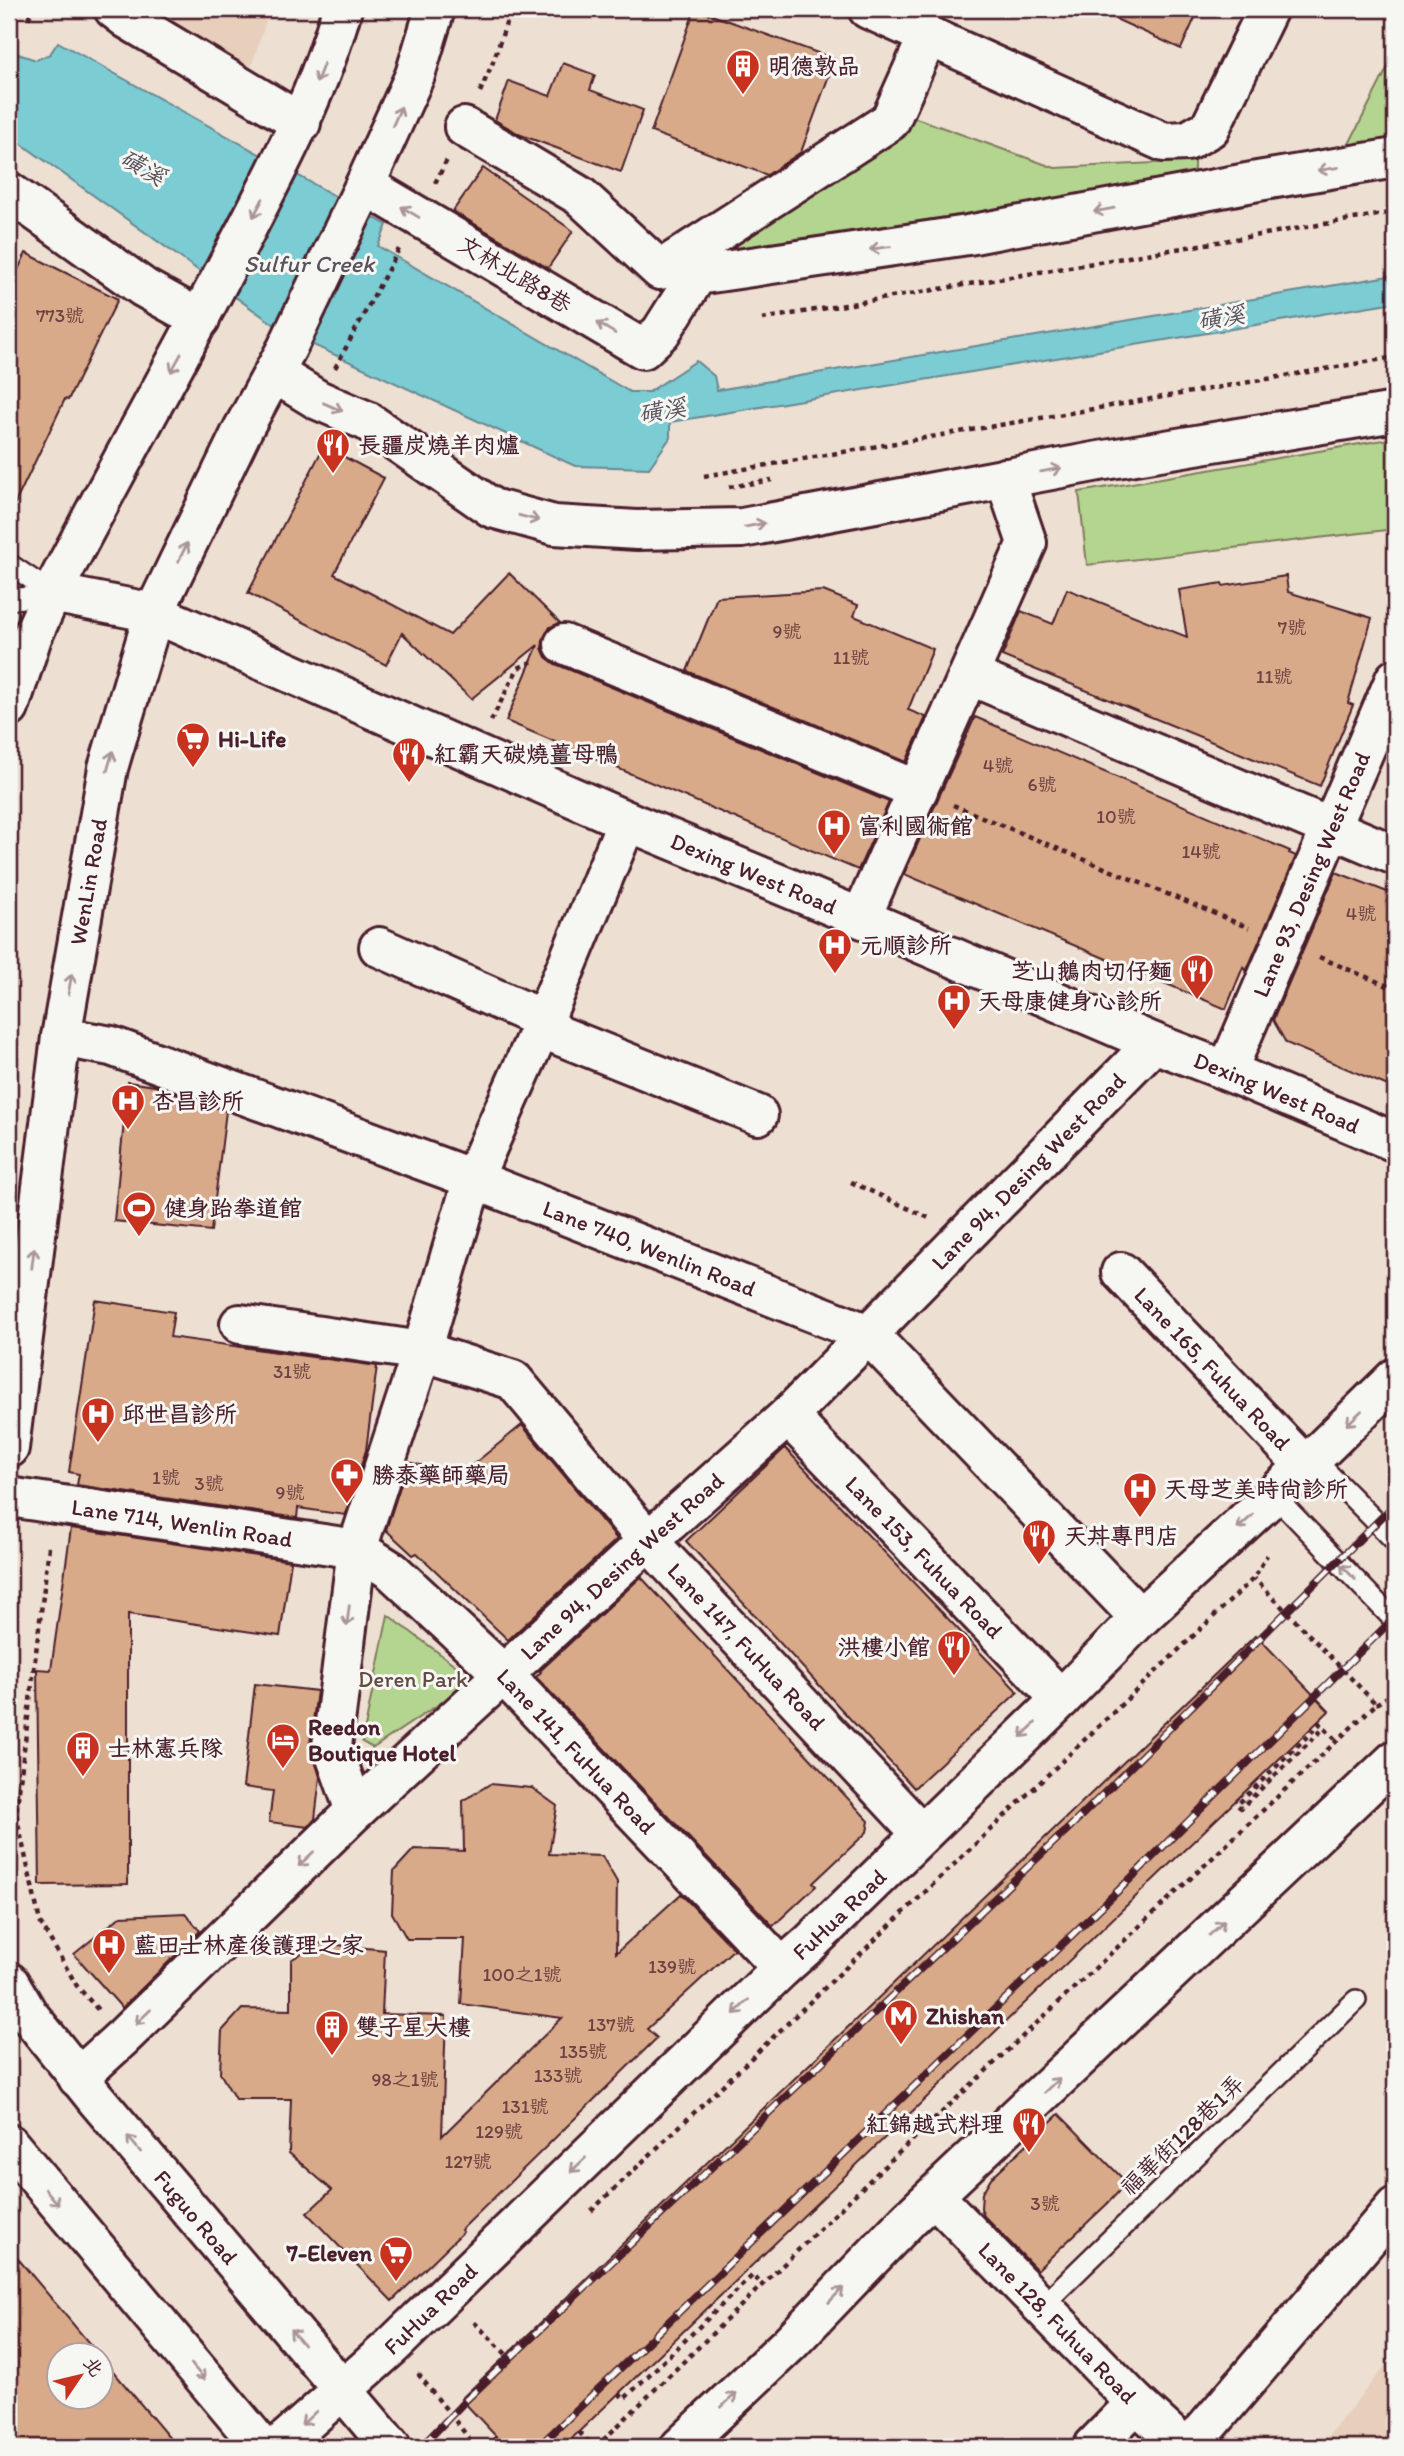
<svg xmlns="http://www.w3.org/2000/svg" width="1404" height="2456" font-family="Itim,'LXGW WenKai TC',sans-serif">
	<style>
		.built { fill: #e7cfbc }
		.green { fill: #b4d58f; stroke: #7f7a5d; stroke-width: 2 }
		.water { fill: #7bccd3; stroke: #678790; stroke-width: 2 }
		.building { fill: #d8aa89; stroke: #4a1f2b; stroke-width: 2 }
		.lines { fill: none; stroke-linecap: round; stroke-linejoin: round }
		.lane-casing { stroke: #4a1f2b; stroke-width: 24 }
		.street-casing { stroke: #4a1f2b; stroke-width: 44 }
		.secondary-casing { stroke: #4a1f2b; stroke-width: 44 }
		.path { stroke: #4a1f2b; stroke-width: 4.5; stroke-dasharray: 5 5; stroke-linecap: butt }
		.lane { stroke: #f6f6f2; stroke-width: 19 }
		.street { stroke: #f6f6f2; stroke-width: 38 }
		.secondary { stroke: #f6f6f2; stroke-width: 38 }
		.rail-casing { stroke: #4a1f2b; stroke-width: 8 }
		.rail { stroke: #f6f6f2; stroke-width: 5; stroke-dasharray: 16; stroke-linecap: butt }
		.oneway { stroke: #a99598 }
		.labels { text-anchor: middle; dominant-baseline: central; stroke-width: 6; stroke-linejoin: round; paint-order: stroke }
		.number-label { font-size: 19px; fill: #6e4242 }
		.poi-label { font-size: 23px; font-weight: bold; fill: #4a1f2b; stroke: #f6f6f2; text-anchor: start }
		.street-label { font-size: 23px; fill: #4a1f2b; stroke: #f6f6f2 }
		.park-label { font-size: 23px; fill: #644c44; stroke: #f6f6f2 }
		.water-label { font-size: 24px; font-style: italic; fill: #59535d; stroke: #f6f6f2 }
	</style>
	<rect width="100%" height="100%" fill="#eddfd2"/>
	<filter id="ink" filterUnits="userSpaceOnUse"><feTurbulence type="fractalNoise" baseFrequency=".0143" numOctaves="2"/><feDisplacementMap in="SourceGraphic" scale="14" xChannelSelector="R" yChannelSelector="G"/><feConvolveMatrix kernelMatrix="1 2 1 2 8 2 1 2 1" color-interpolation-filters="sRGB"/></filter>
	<g filter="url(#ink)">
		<!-- built -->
		<g class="built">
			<polygon points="133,9 270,9 247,79"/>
			<polygon points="1395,2354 1395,2447 1319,2447"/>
		</g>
		<!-- green -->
		<g class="green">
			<polygon points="1395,53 1395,140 1347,148"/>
			<polygon points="916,118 1055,168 1194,161 1194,178 705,255"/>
			<polygon points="1395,438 1395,529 1087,565 1079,492"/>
			<polygon points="388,1615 475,1680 373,1748 362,1742"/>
		</g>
		<!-- water -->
		<polygon class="water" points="58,42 387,225 378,246 630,392 649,392 696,361 714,376 717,390 1395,275 1395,302 670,422 670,438 649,468 575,466 283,331 9,135 9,51 36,60 50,54"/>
		<!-- building -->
		<g class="building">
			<polygon points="695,9 835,59 801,152 767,175 651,132"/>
			<polygon points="1094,9 1199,9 1181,49"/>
			<polygon points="563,63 595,75 590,90 643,110 621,172 521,135 495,120 509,81 550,96"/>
			<polygon points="483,168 573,231 548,268 453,211"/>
			<polygon points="26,253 118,299 68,400 65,399 9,516 9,288"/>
			<polygon points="324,446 384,478 334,574 450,635 509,573 560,623 550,627 543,641 542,648 546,657 555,664 889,802 858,870 506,721 538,645 471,699 402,633 386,665 248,593"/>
			<polygon points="1286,576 1288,592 1372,618 1348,703 1353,705 1320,786 1002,656 1021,611 1053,624 1067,589 1187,637 1179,590 1222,583 1223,586"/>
			<polygon points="823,591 858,605 854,616 933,649 908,710 926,717 906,762 687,671 717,597"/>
			<polygon points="975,717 1290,851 1289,853 1296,856 1246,972 1243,967 1226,1009 904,874"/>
			<polygon points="1336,872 1395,895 1395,1089 1286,1043 1273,1020"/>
			<polygon points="128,1082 155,1086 226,1111 211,1231 114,1221"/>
			<polygon points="95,1300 174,1312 170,1337 377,1366 366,1450 345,1515 298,1508 297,1518 77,1485 79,1474 69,1472"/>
			<polygon points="522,1425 617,1539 508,1640 417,1553 413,1555 386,1530 408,1462 460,1475"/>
			<polygon points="785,1448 1018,1692 914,1788 686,1541"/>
			<polygon points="71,1528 291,1561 280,1636 128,1614 128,1884 40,1885 37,1669 51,1670"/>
			<polygon points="641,1577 869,1821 867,1832 813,1883 816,1886 773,1926 536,1677 541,1672 540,1671"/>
			<polygon points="1256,1635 1329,1711 563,2447 506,2447 461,2399"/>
			<polygon points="255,1684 317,1691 310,1744 320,1777 315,1819 308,1827 269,1822 273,1791 243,1787"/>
			<polygon points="490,1784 532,1788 557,1806 549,1854 602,1856 617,1882 616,1953 681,1894 734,1949 647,2029 657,2038 461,2230 463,2232 392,2301 307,2213 332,2190 289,2153 291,2099 235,2099 220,2073 222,2031 242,2009 291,2010 291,1960 318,1943 385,1950 382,2014 446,2016 442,2136 562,2018 461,2004 465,1939 407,1939 392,1913 394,1871 414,1849 464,1851 463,1801"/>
			<polygon points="185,1913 200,1931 122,2008 74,1954 121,1916"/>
			<polygon points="1059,2114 1127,2183 1106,2205 1037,2270 984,2216 981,2208 982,2193 991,2178"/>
			<polygon points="9,2248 99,2355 60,2355 60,2397 102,2397 102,2358 177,2447 9,2447"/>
		</g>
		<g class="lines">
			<!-- lane casing -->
			<g class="lane-casing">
				<g id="lane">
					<polyline points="9,564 52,593"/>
					<polyline points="9,600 52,593"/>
					<polyline points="1313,1458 1395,1541"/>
					<polyline points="1274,1495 1395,1621"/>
					<polyline points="1043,2305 1356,2000"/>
				</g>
			</g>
			<!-- street casing -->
			<g class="street-casing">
				<g id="street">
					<polyline points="114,9 127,19 301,123"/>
					<polyline points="868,9 1164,142 1187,141 1210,128 1268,9"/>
					<polyline points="464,127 580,196 660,270 890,121 928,36"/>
					<polyline points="365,185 643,349 661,332 697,275 968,235 1258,181 1395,158"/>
					<polyline points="9,192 144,288 200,319"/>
					<polyline points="274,373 318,400 367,421 492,508 554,525 637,530 742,528 1099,461 1395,412"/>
					<polyline points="564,644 918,790"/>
					<polyline points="969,675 1395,855"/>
					<polyline points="861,918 1027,543 1005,478"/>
					<polyline points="379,947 544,1020 558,1035 758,1115"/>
					<path id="s1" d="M61,1037L111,1046L473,1179L868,1334L1140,1618"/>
					<path id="s2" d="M1227,1071L1395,679"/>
					<path id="s3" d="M1121,1272L1305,1466"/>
					<path id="s4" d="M240,1324L422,1351L513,1380L648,1541L921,1833"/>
					<path id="s5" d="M788,1416L1061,1699"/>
					<path id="s6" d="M9,1497L357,1549L392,1571L503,1674L782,1968"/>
					<polyline points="355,1811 332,1746 357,1549 422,1351 473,1179 544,1020 627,821"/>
					<path id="s7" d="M78,2078L123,2037L355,1811L648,1541L788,1416L1154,1043"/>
					<path id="s8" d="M934,2196L1136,2403L1184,2447"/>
					<polyline points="1093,2447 1136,2403"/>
					<polyline points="1190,2447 1395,2207"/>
				</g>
			</g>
			<!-- secondary casing -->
			<g class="secondary-casing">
				<g id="secondary">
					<path id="s9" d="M52,593L154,613L627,821L861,918L1154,1043L1227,1071L1395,1142"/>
					<path d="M9,708L32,637L52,593C111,479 175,366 235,251C276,172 318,95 342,9"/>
					<path id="s10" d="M9,1448L61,1037L108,768L154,613L243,429L287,348L365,185L415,75L435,9"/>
					<path id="s11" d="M9,1982L28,2014L96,2099L391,2447"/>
					<polyline points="9,2144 262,2447"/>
					<path id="s12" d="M278,2447L392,2346L782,1968L809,1944L1061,1699L1140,1618L1305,1466L1395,1378"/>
					<polyline points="680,2447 789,2344 909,2219 1395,1760"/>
				</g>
			</g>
			<!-- path -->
			<g class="path">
				<polyline points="19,9 35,20"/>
				<polyline points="480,92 493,62 511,9"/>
				<polyline points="435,183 447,160"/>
				<polyline points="762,319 1395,212"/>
				<polyline points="335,368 399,249"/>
				<polyline points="704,476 1395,357"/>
				<polyline points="729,487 772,480"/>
				<polyline points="491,721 518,668 533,661"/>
				<polyline points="953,805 1249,928"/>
				<polyline points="1319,957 1395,989"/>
				<polyline points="851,1182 929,1218"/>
				<polyline points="49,1547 16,1814 40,1922 77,1986 99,2011"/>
				<polyline points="1376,1704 1395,1692"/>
				<polyline points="1318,1722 1320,1724 1237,1805 1241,1808 1324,1728 1337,1741"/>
				<polyline points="591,2211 1254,1578 1267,1555"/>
				<polyline points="474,2322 507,2355"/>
				<polyline points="420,2374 419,2375 476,2447"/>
				<polyline points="619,2393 624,2399 753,2275 763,2286"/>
				<polyline points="579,2432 594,2447"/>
				<polyline points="487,2447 497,2437"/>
				<polyline points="596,2447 871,2179 1376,1704 1254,1578"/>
			</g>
			<!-- lane -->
			<use href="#lane" class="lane"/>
			<!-- street -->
			<use href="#street" class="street"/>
			<!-- secondary -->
			<use href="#secondary" class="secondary"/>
			<!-- rail casing -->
			<g class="rail-casing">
				<g id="rail">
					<polyline points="421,2447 466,2400 1071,1826 1395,1504"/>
					<polyline points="538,2447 1122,1887 1395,1617"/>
				</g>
			</g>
			<!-- rail -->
			<use href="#rail" class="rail"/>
		</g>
		<!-- one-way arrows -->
		<defs><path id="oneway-shaft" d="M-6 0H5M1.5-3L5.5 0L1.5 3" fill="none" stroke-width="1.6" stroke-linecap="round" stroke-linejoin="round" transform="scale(1.75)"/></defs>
		<g class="oneway">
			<use href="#oneway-shaft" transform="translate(320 73) rotate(111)"/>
			<use href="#oneway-shaft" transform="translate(397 116) rotate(-66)"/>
			<use href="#oneway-shaft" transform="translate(1328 169) rotate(171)"/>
			<use href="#oneway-shaft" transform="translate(258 208) rotate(118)"/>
			<use href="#oneway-shaft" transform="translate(1104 210) rotate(170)"/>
			<use href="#oneway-shaft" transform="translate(410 212) rotate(-149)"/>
			<use href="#oneway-shaft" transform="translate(880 248) rotate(172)"/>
			<use href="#oneway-shaft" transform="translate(606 328) rotate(-149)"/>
			<use href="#oneway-shaft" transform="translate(176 363) rotate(119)"/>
			<use href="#oneway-shaft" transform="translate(333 407) rotate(23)"/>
			<use href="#oneway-shaft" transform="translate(1051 470) rotate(-10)"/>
			<use href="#oneway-shaft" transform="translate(529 518) rotate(15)"/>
			<use href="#oneway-shaft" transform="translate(755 525) rotate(-11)"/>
			<use href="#oneway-shaft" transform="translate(183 552) rotate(-64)"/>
			<use href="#oneway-shaft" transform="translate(110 761) rotate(-74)"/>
			<use href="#oneway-shaft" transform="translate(70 984) rotate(-80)"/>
			<use href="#oneway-shaft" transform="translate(33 1258) rotate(-83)"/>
			<use href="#oneway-shaft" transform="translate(1354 1418) rotate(136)"/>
			<use href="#oneway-shaft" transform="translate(1245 1522) rotate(138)"/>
			<use href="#oneway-shaft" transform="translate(1348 1572) rotate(-134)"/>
			<use href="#oneway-shaft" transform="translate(348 1616) rotate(97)"/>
			<use href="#oneway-shaft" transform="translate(1028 1730) rotate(136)"/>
			<use href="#oneway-shaft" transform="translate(306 1859) rotate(136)"/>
			<use href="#oneway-shaft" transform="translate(1217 1928) rotate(-43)"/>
			<use href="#oneway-shaft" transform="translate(741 2007) rotate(136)"/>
			<use href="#oneway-shaft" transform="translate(143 2017) rotate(136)"/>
			<use href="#oneway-shaft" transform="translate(1052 2085) rotate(-43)"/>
			<use href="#oneway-shaft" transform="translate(134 2144) rotate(-130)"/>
			<use href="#oneway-shaft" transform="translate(578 2165) rotate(136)"/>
			<use href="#oneway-shaft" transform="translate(52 2197) rotate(50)"/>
			<use href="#oneway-shaft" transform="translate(836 2295) rotate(-46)"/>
			<use href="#oneway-shaft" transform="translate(297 2337) rotate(-130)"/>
			<use href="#oneway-shaft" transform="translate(198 2372) rotate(50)"/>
			<use href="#oneway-shaft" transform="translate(729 2400) rotate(-43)"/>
			<use href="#oneway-shaft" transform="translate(309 2418) rotate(137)"/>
		</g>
	</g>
	<!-- icons -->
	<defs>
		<g id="building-pin" transform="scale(1.75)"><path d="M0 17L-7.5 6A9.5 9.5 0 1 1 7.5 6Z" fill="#c8321e" stroke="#f6f6f2"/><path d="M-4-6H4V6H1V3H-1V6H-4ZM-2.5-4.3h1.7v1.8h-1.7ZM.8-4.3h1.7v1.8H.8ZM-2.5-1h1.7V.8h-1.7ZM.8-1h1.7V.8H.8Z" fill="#fff"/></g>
		<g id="restaurant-pin" transform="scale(1.75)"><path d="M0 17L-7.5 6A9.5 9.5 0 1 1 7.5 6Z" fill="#c8321e" stroke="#f6f6f2"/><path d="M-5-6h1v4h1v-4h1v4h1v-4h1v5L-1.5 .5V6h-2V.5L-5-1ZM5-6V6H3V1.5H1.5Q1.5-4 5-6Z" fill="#fff"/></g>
		<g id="supermarket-pin" transform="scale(1.75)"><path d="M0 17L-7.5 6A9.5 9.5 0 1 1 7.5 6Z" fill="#c8321e" stroke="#f6f6f2"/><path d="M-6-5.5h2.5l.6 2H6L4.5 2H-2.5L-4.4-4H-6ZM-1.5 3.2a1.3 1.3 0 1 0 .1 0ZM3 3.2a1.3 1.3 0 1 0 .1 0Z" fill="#fff"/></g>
		<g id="hospital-pin" transform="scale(1.75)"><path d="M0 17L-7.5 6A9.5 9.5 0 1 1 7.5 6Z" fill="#c8321e" stroke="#f6f6f2"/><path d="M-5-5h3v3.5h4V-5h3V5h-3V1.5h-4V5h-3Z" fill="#fff"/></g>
		<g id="stadium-pin" transform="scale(1.75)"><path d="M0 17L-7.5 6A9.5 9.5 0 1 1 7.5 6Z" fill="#c8321e" stroke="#f6f6f2"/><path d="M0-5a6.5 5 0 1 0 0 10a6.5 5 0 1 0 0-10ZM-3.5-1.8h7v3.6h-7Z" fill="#fff"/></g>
		<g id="pharmacy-pin" transform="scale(1.75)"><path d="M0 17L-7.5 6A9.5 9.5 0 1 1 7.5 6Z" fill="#c8321e" stroke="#f6f6f2"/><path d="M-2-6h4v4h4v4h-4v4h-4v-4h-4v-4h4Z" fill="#fff"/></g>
		<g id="hotel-pin" transform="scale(1.75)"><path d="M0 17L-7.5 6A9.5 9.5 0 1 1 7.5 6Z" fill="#c8321e" stroke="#f6f6f2"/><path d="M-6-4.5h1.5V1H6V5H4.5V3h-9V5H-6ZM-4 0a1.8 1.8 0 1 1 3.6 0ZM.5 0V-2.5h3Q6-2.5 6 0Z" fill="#fff"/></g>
		<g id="metro-pin" transform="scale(1.75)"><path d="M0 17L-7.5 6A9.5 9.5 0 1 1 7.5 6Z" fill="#c8321e" stroke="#f6f6f2"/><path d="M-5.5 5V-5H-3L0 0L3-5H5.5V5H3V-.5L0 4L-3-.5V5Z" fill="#fff"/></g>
	</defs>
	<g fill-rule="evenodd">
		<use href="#building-pin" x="743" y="66"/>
		<use href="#restaurant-pin" x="333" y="445"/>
		<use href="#supermarket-pin" x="193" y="739"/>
		<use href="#restaurant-pin" x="409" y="754"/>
		<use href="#hospital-pin" x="834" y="826"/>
		<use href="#hospital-pin" x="835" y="945"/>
		<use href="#restaurant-pin" x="1197" y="971"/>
		<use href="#hospital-pin" x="954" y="1001"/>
		<use href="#hospital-pin" x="128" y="1101"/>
		<use href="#stadium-pin" x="139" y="1208"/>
		<use href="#hospital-pin" x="98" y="1414"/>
		<use href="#pharmacy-pin" x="347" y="1475"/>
		<use href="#hospital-pin" x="1140" y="1489"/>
		<use href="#restaurant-pin" x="1039" y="1536"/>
		<use href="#restaurant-pin" x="954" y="1647"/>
		<use href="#hotel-pin" x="283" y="1740"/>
		<use href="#building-pin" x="83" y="1748"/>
		<use href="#hospital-pin" x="109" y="1945"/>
		<use href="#metro-pin" x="901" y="2016"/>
		<use href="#building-pin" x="332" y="2027"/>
		<use href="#restaurant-pin" x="1029" y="2124"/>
		<use href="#supermarket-pin" x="396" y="2253"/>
	</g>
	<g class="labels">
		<!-- number labels -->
		<g class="number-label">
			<text x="60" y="315">773號</text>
			<text x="1292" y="627">7號</text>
			<text x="787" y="631">9號</text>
			<text x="851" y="657">11號</text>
			<text x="1274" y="676">11號</text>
			<text x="998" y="765">4號</text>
			<text x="1042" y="784">6號</text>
			<text x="1116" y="816">10號</text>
			<text x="1201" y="851">14號</text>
			<text x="1361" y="913">4號</text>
			<text x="292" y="1371">31號</text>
			<text x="166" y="1477">1號</text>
			<text x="209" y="1483">3號</text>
			<text x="290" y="1492">9號</text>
			<text x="672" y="1966">139號</text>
			<text x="522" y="1974">100之1號</text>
			<text x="611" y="2024">137號</text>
			<text x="583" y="2051">135號</text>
			<text x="558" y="2075">133號</text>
			<text x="405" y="2079">98之1號</text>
			<text x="525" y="2106">131號</text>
			<text x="499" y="2131">129號</text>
			<text x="468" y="2161">127號</text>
			<text x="1045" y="2203">3號</text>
		</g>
		<!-- poi labels -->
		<g class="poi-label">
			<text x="768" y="66">明德敦品</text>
			<text x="358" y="445">長疆炭燒羊肉爐</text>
			<text x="218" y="739">Hi-Life</text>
			<text x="434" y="754">紅霸天碳燒薑母鴨</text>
			<text x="858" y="826">富利國術館</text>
			<text x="860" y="945">元順診所</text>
			<text x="1172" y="971" text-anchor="end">芝山鵝肉切仔麵</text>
			<text x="978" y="1001">天母康健身心診所</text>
			<text x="152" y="1101">杏昌診所</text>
			<text x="164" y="1208">健身跆拳道館</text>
			<text x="122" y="1414">邱世昌診所</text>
			<text x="372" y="1475">勝泰藥師藥局</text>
			<text x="1164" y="1489">天母芝美時尚診所</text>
			<text x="1064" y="1536">天丼專門店</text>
			<text x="930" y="1647" text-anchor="end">洪樓小館</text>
			<text x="308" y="1727">Reedon<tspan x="308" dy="26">Boutique Hotel</tspan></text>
			<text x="108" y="1748">士林憲兵隊</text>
			<text x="134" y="1945">藍田士林產後護理之家</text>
			<text x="926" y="2016">Zhishan</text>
			<text x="356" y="2027">雙子星大樓</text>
			<text x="1004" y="2124" text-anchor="end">紅錦越式料理</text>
			<text x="372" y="2253" text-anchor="end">7-Eleven</text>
		</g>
		<!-- street labels -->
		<g class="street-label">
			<text transform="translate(515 274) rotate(31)">文林北路8巷</text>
			<text stroke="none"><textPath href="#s9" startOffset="758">Dexing West Road</textPath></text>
			<text stroke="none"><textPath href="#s2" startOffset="214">Lane 93, Desing West Road</textPath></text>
			<text stroke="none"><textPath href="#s10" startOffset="572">WenLin Road</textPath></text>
			<text stroke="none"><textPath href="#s9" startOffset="1325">Dexing West Road</textPath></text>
			<text stroke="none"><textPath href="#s7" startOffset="1314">Lane 94, Desing West Road</textPath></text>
			<text stroke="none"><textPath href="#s1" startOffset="626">Lane 740, Wenlin Road</textPath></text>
			<text stroke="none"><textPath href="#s3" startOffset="133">Lane 165, Fuhua Road</textPath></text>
			<text stroke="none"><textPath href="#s6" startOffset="175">Lane 714, Wenlin Road</textPath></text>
			<text stroke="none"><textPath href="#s5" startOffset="196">Lane 153, Fuhua Road</textPath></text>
			<text stroke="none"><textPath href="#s7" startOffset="747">Lane 94, Desing West Road</textPath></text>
			<text stroke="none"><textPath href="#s4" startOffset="634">Lane 147, FuHua Road</textPath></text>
			<text stroke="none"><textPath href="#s6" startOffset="651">Lane 141, FuHua Road</textPath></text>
			<text stroke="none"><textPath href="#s12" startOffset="774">FuHua Road</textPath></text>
			<text transform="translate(1182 2135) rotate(-44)">福華街128巷1弄</text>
			<text stroke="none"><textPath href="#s11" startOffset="301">Fuguo Road</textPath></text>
			<text stroke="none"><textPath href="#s12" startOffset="206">FuHua Road</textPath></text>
			<text stroke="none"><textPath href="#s8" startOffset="177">Lane 128, Fuhua Road</textPath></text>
		</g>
		<!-- park labels -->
		<g class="park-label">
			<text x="413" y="1679">Deren Park</text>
		</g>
		<!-- water labels -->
		<g class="water-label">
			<text transform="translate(143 167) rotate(30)">磺溪</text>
			<text x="309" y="263">Sulfur Creek</text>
			<text transform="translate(1221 317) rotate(-9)">磺溪</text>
			<text transform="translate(662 410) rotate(-9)">磺溪</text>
		</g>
	</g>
	<!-- margin -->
	<rect width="1404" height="2456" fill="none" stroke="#f6f6f2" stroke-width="35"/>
	<rect x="18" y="18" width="1369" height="2421" fill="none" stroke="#4a1f2b" stroke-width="2.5" filter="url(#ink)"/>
	<!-- north arrow -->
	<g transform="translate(80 2376) rotate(55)"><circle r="33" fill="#f6f6f2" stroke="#b1a0a2" stroke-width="2"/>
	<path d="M0-5L12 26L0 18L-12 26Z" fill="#c8321e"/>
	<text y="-10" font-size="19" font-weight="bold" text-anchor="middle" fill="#4a1f2b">北</text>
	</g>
</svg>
